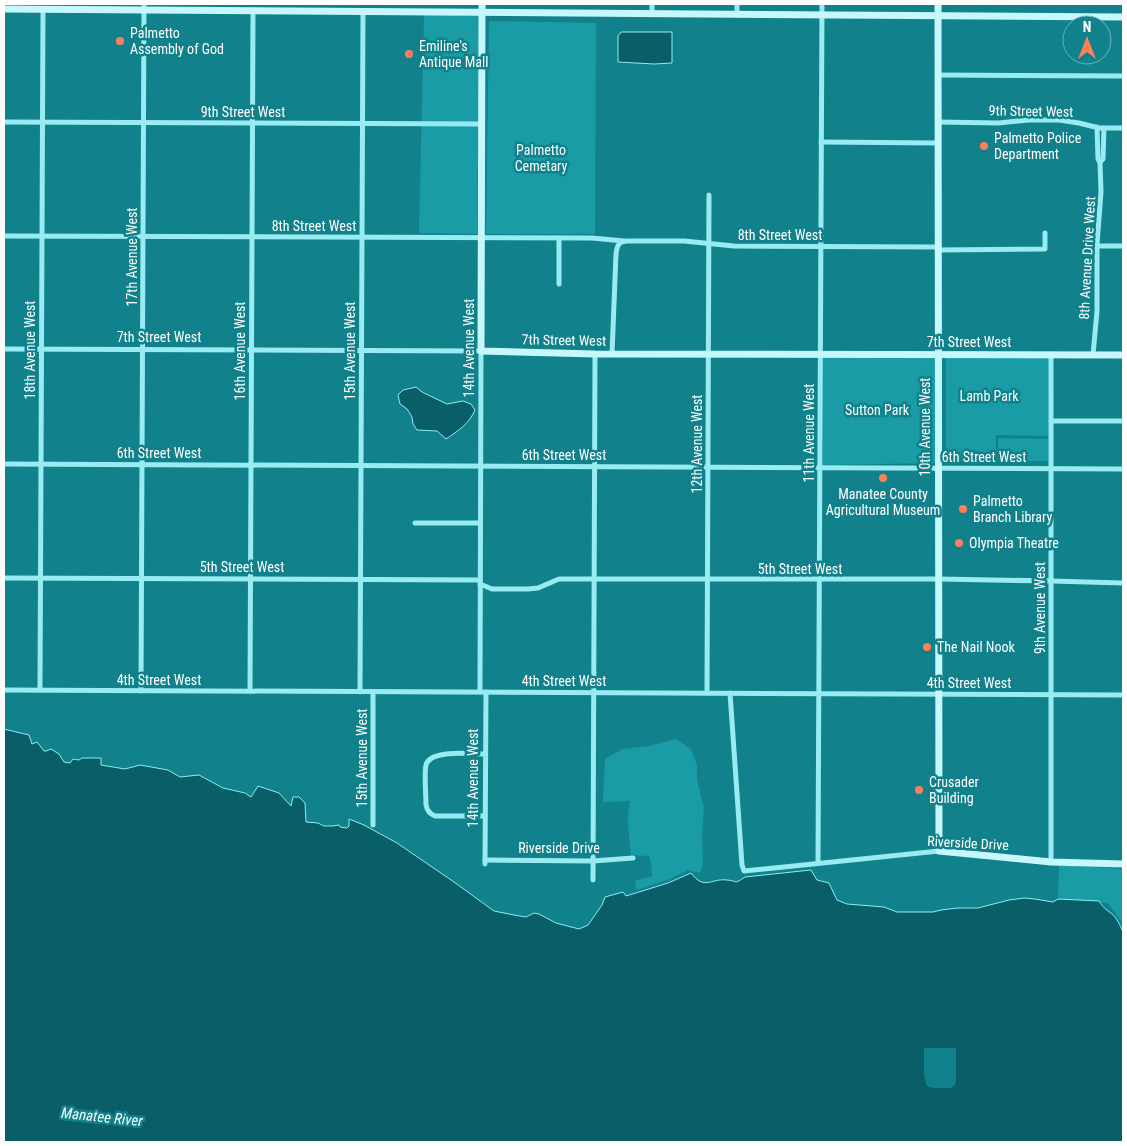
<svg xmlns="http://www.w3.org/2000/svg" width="1127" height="1146" font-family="'Roboto Condensed',sans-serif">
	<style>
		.green { fill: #199ca6 }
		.water { fill: #0a5e67; stroke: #89eff5 }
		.pier { fill: #11818b }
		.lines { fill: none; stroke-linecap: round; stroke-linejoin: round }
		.street { stroke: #98ebf1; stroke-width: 5 }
		.secondary { stroke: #c6f7fc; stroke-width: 7 }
		.poi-dot { fill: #ff7f58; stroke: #11818b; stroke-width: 2 }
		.labels { text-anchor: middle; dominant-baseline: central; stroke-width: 5; stroke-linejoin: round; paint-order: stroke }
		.poi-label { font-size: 14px; fill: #fff; stroke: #11818b; text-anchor: start }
		.street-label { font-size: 14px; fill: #fff; stroke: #11818b }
		.park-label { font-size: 14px; fill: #f5feff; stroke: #11818b }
		.water-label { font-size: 15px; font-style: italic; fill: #f6fefe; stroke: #11818b }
	</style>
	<rect width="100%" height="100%" fill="#11818b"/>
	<!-- green -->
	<g class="green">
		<polygon points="424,15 479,15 477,234 419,233"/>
		<polygon points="489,21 596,23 595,234 486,234"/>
		<polygon points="822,356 936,356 936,463 823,465"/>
		<polygon points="1049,356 1048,436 996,435 996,461 946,461 946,357"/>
		<polygon points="998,438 1048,439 1048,461 998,461"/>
		<path d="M676,739L691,749L697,765V779L700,793L704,807L702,836L703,863L700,873L687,870L685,872L667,880L636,890L635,881L652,876L651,863L649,856L631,855C630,841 625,812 631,801L603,802L605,759L622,749L649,746Z"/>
		<polygon points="1059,865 1123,869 1123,924 1108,903 1058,900"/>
	</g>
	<!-- water -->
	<g class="water">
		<polygon points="621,32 672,32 672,63 654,64 618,62 618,36"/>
		<path d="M416,387L422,392L447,404L463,401L471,404L475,410C469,424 458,431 446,439L437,431L417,430L413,424L412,417L407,409L400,404L398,395L403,390Z"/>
		<path d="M4,729L29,735L32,744L37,742L44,751H46L51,749L59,754L64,762L70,763L73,759L79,760L82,758H101V765L125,769L140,765L168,770L180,777L199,775L223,788L245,793L251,797L258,786L279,793L291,806L293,797H299L305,803L306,822L318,823L324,826H332L339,825L340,827L347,828L349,826V819L364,825L397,843L454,882L494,911L514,915L526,917L534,913L539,914L556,923L579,929L588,925L602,905L605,897L623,892L626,896L668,883L691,873C705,891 710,878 727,880C739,881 733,885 745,877L811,870L817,880L829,883L837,900L847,904L884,907L897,912H933L941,910L958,908H978L1009,900L1024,898L1035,899L1053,902L1058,899L1099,901C1103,907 1105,909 1111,913C1117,918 1120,925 1123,932V1142H4Z"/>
	</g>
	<!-- pier -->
	<polygon class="pier" points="924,1048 956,1048 956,1080 955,1085 951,1088 935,1088 928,1087 926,1084 924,1074"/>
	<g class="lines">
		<!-- street -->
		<g class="street">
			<polyline points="652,4 652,13"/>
			<polyline points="737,4 737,14"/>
			<polyline points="939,75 1123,76"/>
			<polyline points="4,122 482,124"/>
			<polyline points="938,122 999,123 1029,120 1059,120 1079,123 1099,128 1123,128"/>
			<polyline points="1097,127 1098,159 1100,162"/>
			<polyline points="821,142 938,143"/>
			<polyline points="4,236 592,238 624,241"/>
			<polyline points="1097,246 1123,246"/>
			<polyline points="938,250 1045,249 1045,233"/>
			<polyline points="559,284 559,238"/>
			<polyline points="4,349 481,351 480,692"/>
			<path d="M612,354L616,254C617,245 619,241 628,241H684L734,246L938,247"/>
			<polyline points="1051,354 1051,862"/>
			<polyline points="1093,355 1097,311 1097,244 1101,192 1100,162 1103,159 1104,128"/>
			<polyline points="1051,421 1123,421"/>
			<polyline points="4,464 1123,469"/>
			<polyline points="415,523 480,523"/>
			<polyline points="4,578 480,580"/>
			<polyline points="480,584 492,589 528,589 538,588 559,579 939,579 1051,581 1123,583"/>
			<polyline points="4,690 1123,695"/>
			<polyline points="40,690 43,9"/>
			<polyline points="141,691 144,4"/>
			<polyline points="250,691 253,11"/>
			<polyline points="360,692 363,11"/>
			<polyline points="707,693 709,195"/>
			<polyline points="730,693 742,865 744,871 939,851"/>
			<path d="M485,816H435C429,814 427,810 426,805C426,795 424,774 426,765C430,749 472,754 485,754"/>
			<polyline points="373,825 373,692"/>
			<polyline points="485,860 593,861 633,858"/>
			<polyline points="818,863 822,4"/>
			<polyline points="485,864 486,692"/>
			<polyline points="593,880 595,354"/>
		</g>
		<!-- secondary -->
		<g class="secondary">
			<polyline points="482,4 481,351 595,354 1123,355"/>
			<polyline points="938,4 939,851 1051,862 1123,864"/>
			<polyline points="4,9 1123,17"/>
		</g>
	</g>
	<!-- markers -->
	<g class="poi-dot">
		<circle cx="120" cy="41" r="5"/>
		<circle cx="409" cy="54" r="5"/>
		<circle cx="984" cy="146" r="5"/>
		<circle cx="883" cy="478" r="5"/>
		<circle cx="963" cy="509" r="5"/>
		<circle cx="959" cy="543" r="5"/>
		<circle cx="927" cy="647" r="5"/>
		<circle cx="919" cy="790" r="5"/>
	</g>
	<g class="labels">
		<!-- poi labels -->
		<g class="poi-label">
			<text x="130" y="33">Palmetto<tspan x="130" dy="16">Assembly of God</tspan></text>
			<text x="419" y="46">Emiline's<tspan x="419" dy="16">Antique Mall</tspan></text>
			<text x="994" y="138">Palmetto Police<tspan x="994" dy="16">Department</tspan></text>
			<text x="883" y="494" text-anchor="middle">Manatee County<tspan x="883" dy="16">Agricultural Museum</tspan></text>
			<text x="973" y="501">Palmetto<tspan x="973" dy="16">Branch Library</tspan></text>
			<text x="969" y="543">Olympia Theatre</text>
			<text x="937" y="647">The Nail Nook</text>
			<text x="929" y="782">Crusader<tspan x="929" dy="16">Building</tspan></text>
		</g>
		<!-- street labels -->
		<g class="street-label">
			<text transform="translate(1031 111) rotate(1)">9th Street West</text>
			<text x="243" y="112">9th Street West</text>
			<text x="314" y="226">8th Street West</text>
			<text x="780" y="235">8th Street West</text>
			<text transform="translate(132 257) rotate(-90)">17th Avenue West</text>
			<text transform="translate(1087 258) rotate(-87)">8th Avenue Drive West</text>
			<text x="159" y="337">7th Street West</text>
			<text transform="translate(564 340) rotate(1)">7th Street West</text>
			<text x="969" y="342">7th Street West</text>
			<text transform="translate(469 348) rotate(-90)">14th Avenue West</text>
			<text transform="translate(30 350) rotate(-90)">18th Avenue West</text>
			<text transform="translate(240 351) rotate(-90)">16th Avenue West</text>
			<text transform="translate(350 351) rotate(-90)">15th Avenue West</text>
			<text transform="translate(925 427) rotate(-90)">10th Avenue West</text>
			<text transform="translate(809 433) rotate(-90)">11th Avenue West</text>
			<text transform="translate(697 444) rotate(-90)">12th Avenue West</text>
			<text x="159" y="453">6th Street West</text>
			<text x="564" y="455">6th Street West</text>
			<text x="984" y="457">6th Street West</text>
			<text x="242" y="567">5th Street West</text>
			<text x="800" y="569">5th Street West</text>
			<text transform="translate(1040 608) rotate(-90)">9th Avenue West</text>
			<text x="159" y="680">4th Street West</text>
			<text x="564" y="681">4th Street West</text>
			<text x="969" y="683">4th Street West</text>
			<text transform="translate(362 758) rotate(-90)">15th Avenue West</text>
			<text transform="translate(473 778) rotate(-90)">14th Avenue West</text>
			<text transform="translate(968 843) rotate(3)">Riverside Drive</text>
			<text x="559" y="848">Riverside Drive</text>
		</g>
		<!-- park labels -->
		<g class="park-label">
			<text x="541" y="150">Palmetto<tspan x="541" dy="16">Cemetary</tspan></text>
			<text x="989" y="396">Lamb Park</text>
			<text x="877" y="410">Sutton Park</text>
		</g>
		<!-- water labels -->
		<g class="water-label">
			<text transform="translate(102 1117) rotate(6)">Manatee River</text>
		</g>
	</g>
	<!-- border -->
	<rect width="1127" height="1146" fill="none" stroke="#ffffff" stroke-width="10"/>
	<!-- north arrow -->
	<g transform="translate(1087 40)"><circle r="24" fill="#11818b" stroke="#70b3b9"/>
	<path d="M0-4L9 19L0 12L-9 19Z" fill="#ff7f58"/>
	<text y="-8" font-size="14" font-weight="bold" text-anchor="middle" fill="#ffffff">N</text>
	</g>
</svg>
